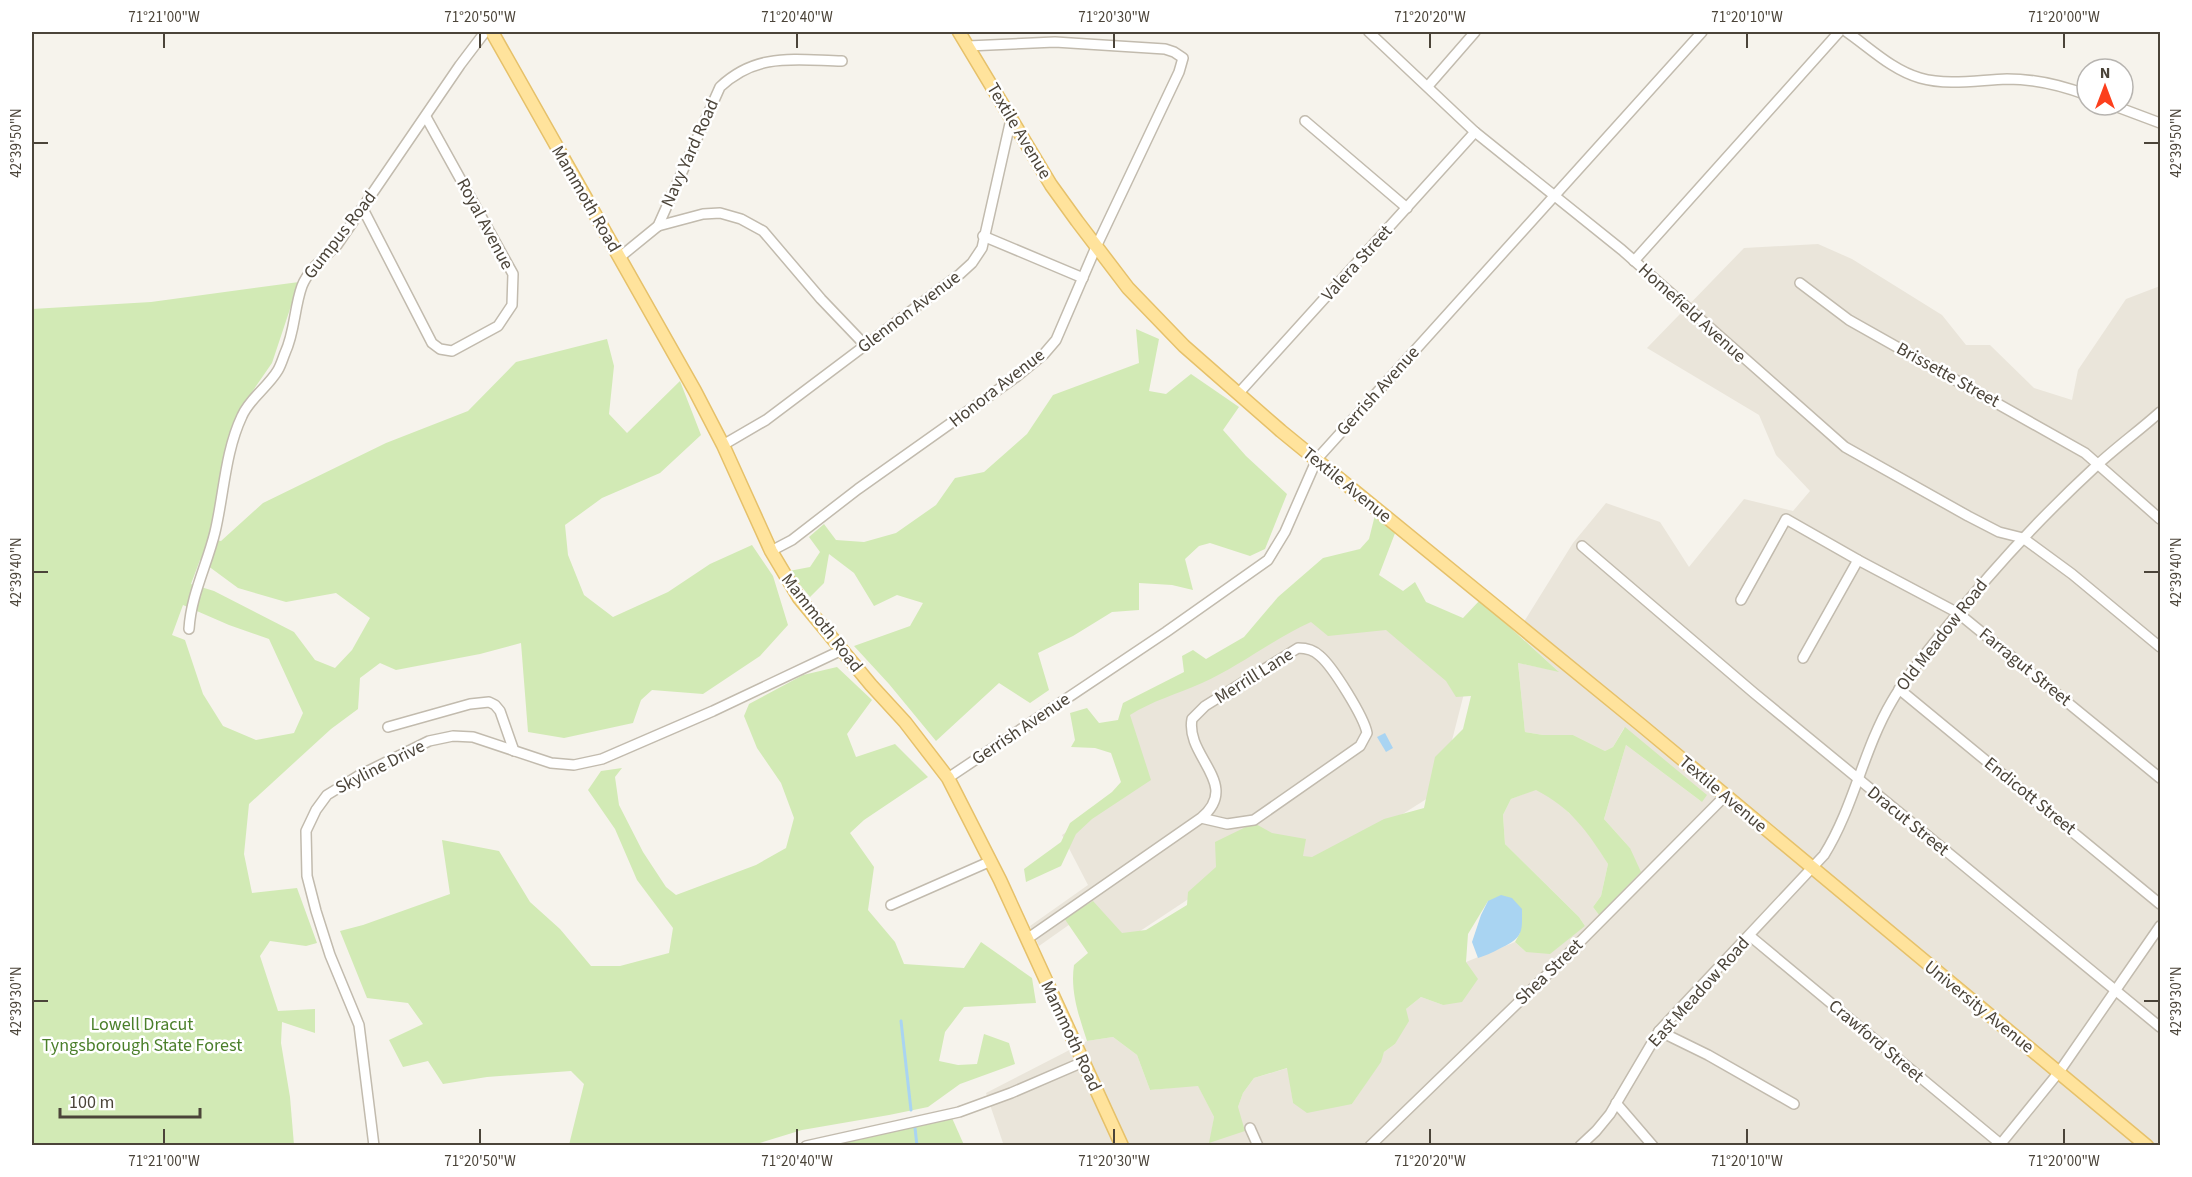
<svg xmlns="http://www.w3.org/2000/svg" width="2192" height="1177" font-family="'Source Sans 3',sans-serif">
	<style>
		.residential { fill: #eae5da }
		.green { fill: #d2eab5; fill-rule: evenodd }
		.water { fill: #a9d4f2 }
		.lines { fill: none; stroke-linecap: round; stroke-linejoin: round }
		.stream { stroke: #a9d4f2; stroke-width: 3 }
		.minor-casing { stroke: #c2bbae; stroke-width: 12 }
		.major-casing { stroke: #e6c16a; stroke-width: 15 }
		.minor { stroke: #fff; stroke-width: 9 }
		.major { stroke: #ffe39c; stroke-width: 12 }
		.ticks { fill: none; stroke: #4b4439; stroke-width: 2 }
		.labels { text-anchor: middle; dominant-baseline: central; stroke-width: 5; stroke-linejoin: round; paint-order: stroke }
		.street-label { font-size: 18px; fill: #4b4439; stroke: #fff }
		.park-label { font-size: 18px; fill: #4a7f2a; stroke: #fff }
		.neatline { fill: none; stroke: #4b4439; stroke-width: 2 }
		.ticks-label { font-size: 15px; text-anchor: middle; fill: #4b4439 }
	</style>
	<rect width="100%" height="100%" fill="#f6f3ec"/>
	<!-- residential -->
	<g class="residential">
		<polygon points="1818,244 1852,259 1942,315 1966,345 1990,345 2034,388 2072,400 2078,370 2126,299 2160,286 2160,1145 1004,1146 986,1093 1087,1041 1113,1037 1137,1055 1150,1090 1198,1085 1214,1117 1210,1142 1238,1107 1243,1093 1254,1078 1288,1068 1293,1103 1352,1104 1380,1062 1384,1052 1395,1044 1406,1009 1421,997 1443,1005 1466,962 1515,942 1526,952 1585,926 1579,917 1505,844 1503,815 1511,799 1536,789 1555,800 1586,829 1608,864 1601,896 1593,907 1599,915 1630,848 1604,819 1626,745 1702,802 1624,728 1613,747 1605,751 1573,735 1543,735 1525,732 1518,663 1558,671 1517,633 1573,543 1606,503 1660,522 1689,567 1744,499 1793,511 1810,491 1776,455 1759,415 1647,348 1744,248"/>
		<polygon points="1391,598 1469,674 1439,791 1294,883 1261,851 1122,943 1090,910 1039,946 1030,926 1088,885 1062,835 1149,776 1124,713 1310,605"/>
	</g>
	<!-- green -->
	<g class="green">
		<path d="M299,282L272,363L252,392L230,441L208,538L221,541L263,503L386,443L468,411L516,362L607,339L614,366L609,414L627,433L680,381L701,435L660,473L602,498L565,525L568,555L584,595L613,617L668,592L710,564L752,545L773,576L788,625L760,656L703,694L652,690L641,700L633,723L564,738L528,732L521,643L480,654L396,670L380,663L360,678L358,709L331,729L249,804L244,854L252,893L297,888L317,943L306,946L270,941L260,956L278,1011L315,1009V1033L282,1022L281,1043L290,1097L294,1145L32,1146V309L151,302ZM200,560L238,588L286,602L336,593L370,618L352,650L335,668L315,660L294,632L214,591L191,584ZM183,605L229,625L269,639L303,713L294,733L256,740L223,726L203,694L185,640L172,635Z"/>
		<polygon points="1136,329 1159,339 1149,391 1166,394 1191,374 1239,407 1223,430 1246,456 1287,494 1265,549 1250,556 1210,543 1199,546 1185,559 1193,590 1172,585 1139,583 1139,610 1112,612 1073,636 1038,653 1049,690 1030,703 999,683 936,741 889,684 854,646 910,626 923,603 897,595 874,606 854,573 829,554 824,583 810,597 789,571 810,567 820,552 809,537 824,524 836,540 864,542 896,533 936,505 955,478 984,472 1027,434 1053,395 1139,363"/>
		<path d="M1375,515L1397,528L1379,575L1403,591L1415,582L1426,602L1463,618L1480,600L1559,672L1518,663L1525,732L1543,735H1573L1605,751L1613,747L1625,727L1707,795L1702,802L1626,745L1604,819L1630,848L1641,872L1599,915L1593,907L1601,896L1608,864C1587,831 1571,808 1536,790L1511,799L1503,815L1505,844L1579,917L1585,926L1550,954L1526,952L1515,942L1520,933L1488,901L1468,934L1466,962L1478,979L1462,1002L1443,1005L1421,997L1406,1009L1409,1021L1395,1044L1384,1052L1381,1062L1352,1104L1307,1113L1293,1103L1287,1068L1254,1078L1243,1093L1238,1107L1245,1131L1209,1143L1214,1117L1198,1086L1150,1090L1137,1055L1113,1037L1087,1041C1079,1016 1070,992 1074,965L1088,953L1064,918L1093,901L1122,933L1146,930L1187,905L1188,892L1216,867L1215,842L1254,823L1272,833L1306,839L1303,856L1312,857L1384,819L1424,808L1435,757L1463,729L1471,696L1456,697L1446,681L1386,630L1328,636L1311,622C1273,639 1240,666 1202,683C1177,694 1152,701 1130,715L1151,780L1092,819L1076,834L1061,866L1026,882L1024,869L1061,842L1070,823L1112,792L1121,782L1111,753L1095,748L1071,747L1075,740L1070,713L1087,708L1099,723L1118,720L1123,703L1184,672L1182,656L1193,650L1206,659L1244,637L1278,597L1323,558L1360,549L1369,539Z"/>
		<polygon points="837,667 872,700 847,734 856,757 895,744 928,777 864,820 850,833 874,867 868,910 895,942 904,964 964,968 981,942 1032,978 1036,1003 964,1007 945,1032 939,1061 958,1065 977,1064 984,1034 1009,1043 1015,1064 960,1084 928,1107 889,1115 802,1130 753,1145 569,1145 584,1084 571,1071 487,1077 443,1084 428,1061 403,1067 389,1040 423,1024 408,1003 367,998 340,931 363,925 450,894 442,840 499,851 530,902 560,929 591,966 620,966 669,953 673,928 637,880 615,829 588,790 601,771 622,768 615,777 619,805 643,852 666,887 676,895 756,865 786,848 794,818 781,783 757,748 744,716 749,704 803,675"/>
		<polygon points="952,1118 964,1145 832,1146 831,1143"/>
	</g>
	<!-- water -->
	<g class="water">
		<polygon points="1385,733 1393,748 1386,752 1377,737"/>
		<path d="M1501,895L1512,898L1522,909C1522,930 1524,936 1505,946C1495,951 1488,955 1478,958L1472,942L1481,915L1488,901Z"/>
	</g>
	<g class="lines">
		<!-- stream -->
		<g class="stream">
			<polyline points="901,1021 911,1110"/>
			<polyline points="915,1128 917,1146"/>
		</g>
		<!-- minor casing -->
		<g class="minor-casing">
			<g id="minor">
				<polyline points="1369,32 1475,132 1622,250 1845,447 1968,516 1999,532 2023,538 2072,574 2160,647"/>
				<path d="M1847,32C1870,48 1892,70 1920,78C1948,86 1978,80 2007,79C2035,79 2061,85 2087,95"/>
				<polyline points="1428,86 1475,32"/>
				<polyline points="2112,105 2160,123"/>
				<polyline points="1305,121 1407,208"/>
				<polyline points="363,209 432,343 440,349 452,351 498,326 512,305 513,274 426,117"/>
				<polyline points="658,226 703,214 720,213 741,219 763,231 821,299 865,345"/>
				<polyline points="983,236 1083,278"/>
				<path d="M620,257L658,226L720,87C757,52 795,60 842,61"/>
				<polyline points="1634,261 1839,32"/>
				<polyline points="1800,283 1849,320 2085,453 2160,519"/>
				<polyline points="1238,394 1475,132"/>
				<polyline points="723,445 766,420 960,274 972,263 982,248 1011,119"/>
				<polyline points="1582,546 1754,693 2160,1027"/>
				<polyline points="771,551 792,540 858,489 1016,377 1044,354 1056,340 1096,247 1179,72 1183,58 1174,52 1165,49 1055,42 968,46"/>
				<polyline points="1741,600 1786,519 1858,560 1958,613 2160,778"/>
				<path d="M189,629C191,595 207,565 215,532C224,494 225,452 242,416C250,398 268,387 278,370C281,365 283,358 285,353C295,332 294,308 302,286C308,270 325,257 337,245L460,65L485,32"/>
				<polyline points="1803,658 1858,560"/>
				<polyline points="1899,689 2160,904"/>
				<polyline points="388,727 470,704 489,702 495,705 500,711 514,751"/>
				<polyline points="948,778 1166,632 1268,560 1285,532 1317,459 1702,32"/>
				<polyline points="891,905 991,861"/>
				<polyline points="1750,936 2003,1146"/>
				<path d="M1027,939L1201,818L1227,824L1254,820L1360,746L1367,733C1364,717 1333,667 1320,656C1314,650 1307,648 1298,648L1205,706L1192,719C1185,757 1242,784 1201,818"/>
				<polyline points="1659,1031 1708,1055 1794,1104"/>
				<polyline points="1616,1103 1653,1146"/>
				<polyline points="1250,1128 1258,1146"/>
				<polyline points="374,1146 359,1025 330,955 316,911 307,876 306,831 316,810 327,795 358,776 429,741 453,736 473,737 551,763 574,765 602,759 713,711 842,650"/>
				<polyline points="806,1146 959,1112 1011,1093 1083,1062"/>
				<polyline points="1370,1146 1557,965 1725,796"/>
				<path d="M1580,1146L1596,1131L1610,1114L1659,1031L1824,855C1854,807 1863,750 1892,701C1907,675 1927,652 1946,628C1991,571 2040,518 2094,468C2115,448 2139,431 2160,412"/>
				<polyline points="1999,1146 2059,1072 2160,926"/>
			</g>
		</g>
		<!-- major casing -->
		<g class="major-casing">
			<g id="major">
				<polyline points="492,32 695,391 723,445 771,551 799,598 871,685 905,722 948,778 1000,880 1122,1146"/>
				<polyline points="959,32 1051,185 1077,221 1128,288 1184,346 1281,431 1641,725 2147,1146"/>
			</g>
		</g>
		<!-- minor -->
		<use href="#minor" class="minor"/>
		<!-- major -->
		<use href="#major" class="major"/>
	</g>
	<!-- ticks -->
	<path class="ticks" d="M164,33V48M480,33V48M797,33V48M1114,33V48M1430,33V48M1747,33V48M2064,33V48M33,143H48M2144,143H2159M33,572H48M2144,572H2159M33,1001H48M2144,1001H2159M164,1129V1144M480,1129V1144M797,1129V1144M1114,1129V1144M1430,1129V1144M1747,1129V1144M2064,1129V1144"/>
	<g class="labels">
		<!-- street labels -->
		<g class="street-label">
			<text transform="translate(1019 131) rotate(59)">Textile Avenue</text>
			<text transform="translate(690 153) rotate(-66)">Navy Yard Road</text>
			<text transform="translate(586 199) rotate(60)">Mammoth Road</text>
			<text transform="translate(485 224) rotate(62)">Royal Avenue</text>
			<text transform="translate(340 235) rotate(-52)">Gumpus Road</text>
			<text transform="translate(1357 263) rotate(-48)">Valera Street</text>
			<text transform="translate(909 312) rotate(-37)">Glennon Avenue</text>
			<text transform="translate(1692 313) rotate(42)">Homefield Avenue</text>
			<text transform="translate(1948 375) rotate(29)">Brissette Street</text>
			<text transform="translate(997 388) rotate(-38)">Honora Avenue</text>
			<text transform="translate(1378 391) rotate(-48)">Gerrish Avenue</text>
			<text transform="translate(1347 485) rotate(39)">Textile Avenue</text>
			<text transform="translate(822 623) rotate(52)">Mammoth Road</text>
			<text transform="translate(1942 635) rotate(-52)">Old Meadow Road</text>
			<text transform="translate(2025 667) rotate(39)">Farragut Street</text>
			<text transform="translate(1254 676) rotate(-32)">Merrill Lane</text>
			<text transform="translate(1021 729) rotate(-34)">Gerrish Avenue</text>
			<text transform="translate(380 767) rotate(-27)">Skyline Drive</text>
			<text transform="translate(1723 794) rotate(40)">Textile Avenue</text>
			<text transform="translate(2030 796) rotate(39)">Endicott Street</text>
			<text transform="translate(1908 821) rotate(39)">Dracut Street</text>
			<text transform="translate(1549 972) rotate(-44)">Shea Street</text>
			<text transform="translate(1699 992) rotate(-48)">East Meadow Road</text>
			<text transform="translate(1979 1007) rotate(39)">University Avenue</text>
			<text transform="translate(1071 1036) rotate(65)">Mammoth Road</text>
			<text transform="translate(1876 1041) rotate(40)">Crawford Street</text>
		</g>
		<!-- park labels -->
		<g class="park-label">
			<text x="142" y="1024">Lowell Dracut<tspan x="142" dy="21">Tyngsborough State Forest</tspan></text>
		</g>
	</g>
	<!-- border -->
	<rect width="2192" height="1177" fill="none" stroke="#ffffff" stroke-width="66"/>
	<!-- north arrow -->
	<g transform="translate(2105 87)"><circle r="28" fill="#ffffff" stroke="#b7b4b0" stroke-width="1.5"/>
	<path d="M0-4.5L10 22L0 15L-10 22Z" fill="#fc3f1d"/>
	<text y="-9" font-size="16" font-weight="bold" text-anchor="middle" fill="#4b4439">N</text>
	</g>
	<!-- scale -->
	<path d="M60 1108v9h140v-9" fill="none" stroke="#4b4439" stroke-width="3"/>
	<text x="69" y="1108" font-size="18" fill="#4b4439" stroke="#ffffff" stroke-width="4.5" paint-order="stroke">100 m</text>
	<rect x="33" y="33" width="2126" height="1111" class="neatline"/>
	<g class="ticks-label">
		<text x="164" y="22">71°21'00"W</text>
		<text x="480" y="22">71°20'50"W</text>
		<text x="797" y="22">71°20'40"W</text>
		<text x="1114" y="22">71°20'30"W</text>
		<text x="1430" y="22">71°20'20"W</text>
		<text x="1747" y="22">71°20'10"W</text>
		<text x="2064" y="22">71°20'00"W</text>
		<text transform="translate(16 143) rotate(-90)" y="5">42°39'50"N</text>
		<text transform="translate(2176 143) rotate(-90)" y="5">42°39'50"N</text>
		<text transform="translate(16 572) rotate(-90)" y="5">42°39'40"N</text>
		<text transform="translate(2176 572) rotate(-90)" y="5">42°39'40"N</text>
		<text transform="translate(16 1001) rotate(-90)" y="5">42°39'30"N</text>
		<text transform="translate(2176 1001) rotate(-90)" y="5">42°39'30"N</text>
		<text x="164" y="1166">71°21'00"W</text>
		<text x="480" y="1166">71°20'50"W</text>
		<text x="797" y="1166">71°20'40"W</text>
		<text x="1114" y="1166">71°20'30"W</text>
		<text x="1430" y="1166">71°20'20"W</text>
		<text x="1747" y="1166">71°20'10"W</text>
		<text x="2064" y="1166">71°20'00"W</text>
	</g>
</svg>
